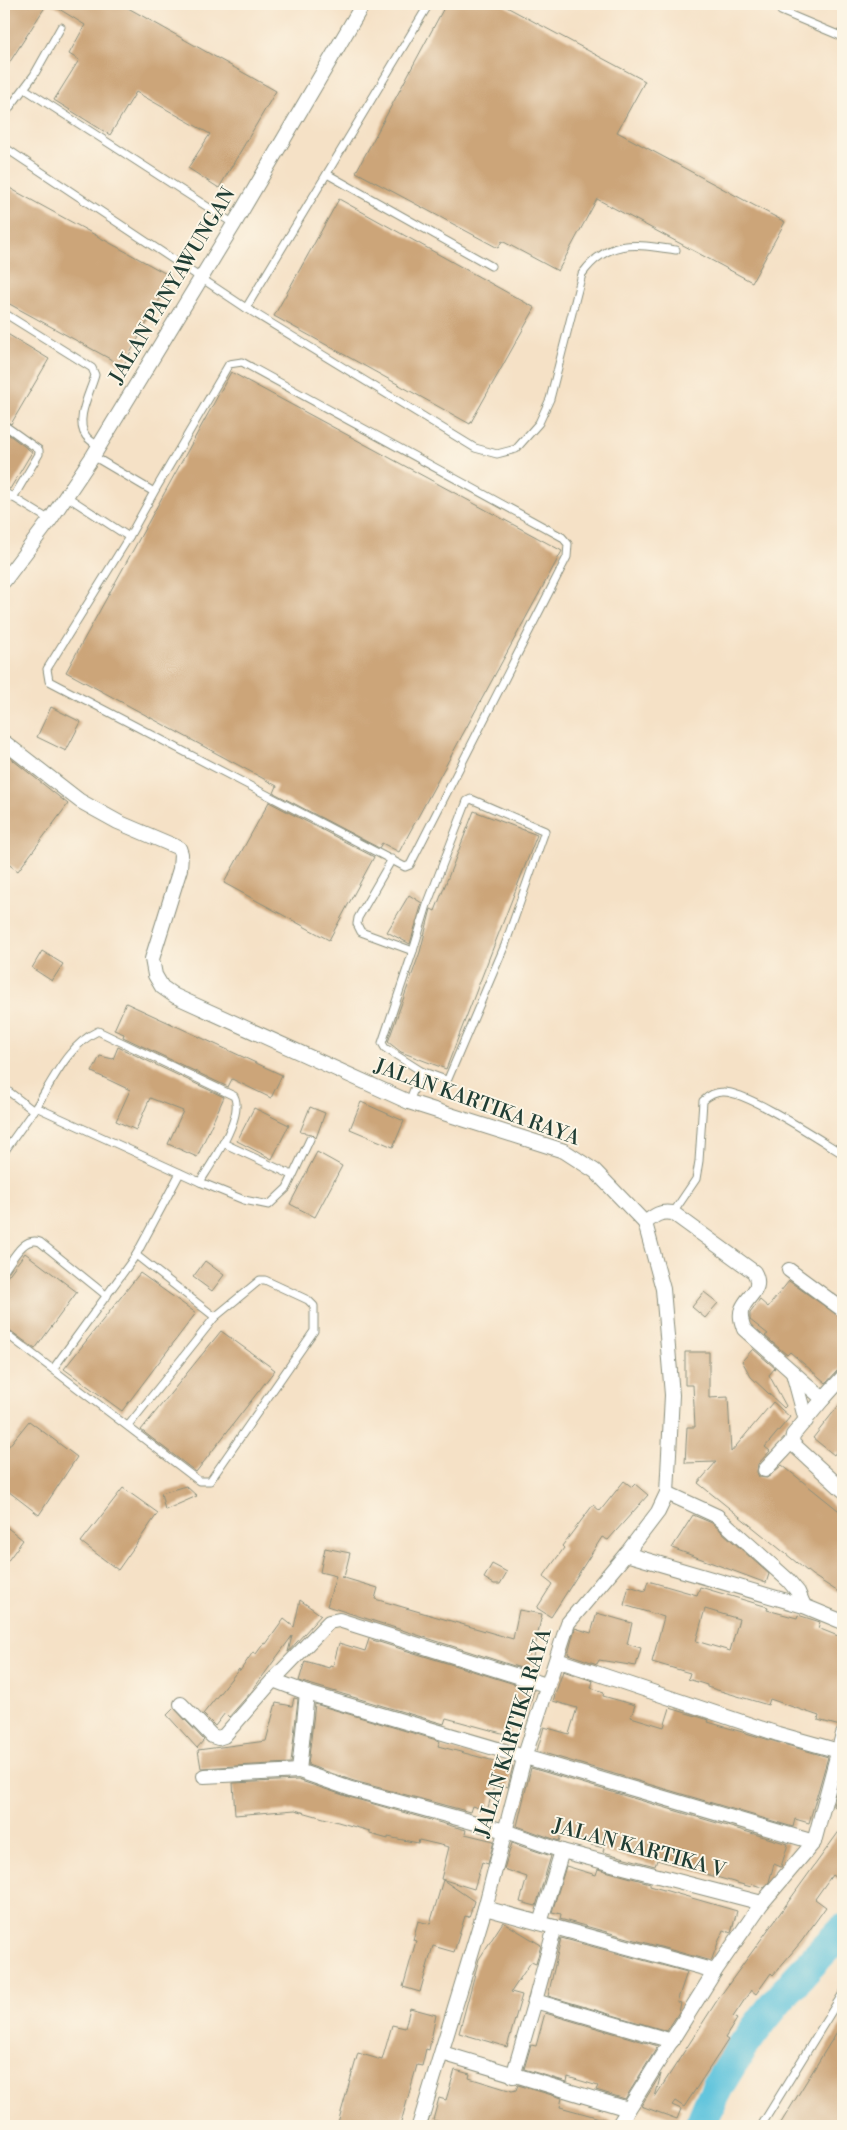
<svg xmlns="http://www.w3.org/2000/svg" width="847" height="2130" font-family="'Libre Bodoni',serif">
	<style>
		.lines { fill: none; stroke-linecap: round; stroke-linejoin: round }
		.river { stroke: #60c4dd; stroke-width: 32 }
		.building { fill: #cca579; fill-rule: evenodd }
		.service-casing { stroke: #8a8f7d; stroke-width: 9 }
		.minor-casing { stroke: #8a8f7d; stroke-width: 16 }
		.service { stroke: #fff; stroke-width: 7 }
		.minor { stroke: #fff; stroke-width: 14 }
		.labels { text-anchor: middle; dominant-baseline: central; stroke-width: 4; stroke-linejoin: round; paint-order: stroke }
		.street-label { font-size: 20px; fill: #1f3d34; stroke: #fcf5e5 }
	</style>
	<rect width="100%" height="100%" fill="#fcf5e5"/>
	<filter id="ink" filterUnits="userSpaceOnUse"><feTurbulence type="fractalNoise" baseFrequency=".02" numOctaves="2"/><feDisplacementMap in="SourceGraphic" scale="10" xChannelSelector="R" yChannelSelector="G"/><feConvolveMatrix kernelMatrix="1 2 1 2 8 2 1 2 1" color-interpolation-filters="sRGB"/></filter>
	<filter id="wash" filterUnits="userSpaceOnUse"><feTurbulence type="fractalNoise" baseFrequency=".0096" numOctaves="4" result="noise"/><feDisplacementMap in="SourceGraphic" scale="20" xChannelSelector="R" yChannelSelector="G"/><feGaussianBlur stdDeviation="1.12" result="paint"/><feColorMatrix in="noise" values="0 0 0 0 0 0 0 0 0 0 0 0 0 0 0 0 0 1.4 0 .05"/><feComposite in="paint" operator="in"/></filter>
	<g filter="url(#wash)">
		<rect width="100%" height="100%" fill="#f5e1c6"/>
		<g class="lines">
			<!-- river -->
			<path class="river" d="M700,2126C707,2111 712,2095 721,2081C754,2024 797,1977 843,1930"/>
		</g>
		<g id="blocks">
			<!-- building -->
			<g class="building">
				<polygon points="4,4 47,4 4,71"/>
				<polygon points="51,4 121,4 276,91 219,188 188,168 210,134 136,92 110,135 54,100 79,60 69,54 85,25"/>
				<polygon points="446,4 501,4 645,81 617,132 785,222 752,282 597,199 558,271 502,241 498,248 356,172"/>
				<polygon points="4,185 172,277 123,366 4,301"/>
				<polygon points="339,199 535,308 470,424 274,316"/>
				<polygon points="4,332 49,359 11,424 4,420"/>
				<polygon points="231,372 562,551 399,852 382,843 379,848 274,793 277,786 66,672"/>
				<polygon points="4,431 32,452 10,489 4,487"/>
				<polygon points="51,707 81,722 66,751 37,737"/>
				<polygon points="4,753 68,804 18,871 4,861"/>
				<polygon points="269,802 374,857 329,940 224,883"/>
				<polygon points="474,811 537,835 446,1069 401,1052 388,1042 420,952 431,909 435,911"/>
				<polygon points="409,895 422,903 410,944 387,932"/>
				<polygon points="42,951 63,964 52,981 32,968"/>
				<polygon points="126,1003 282,1075 271,1098 232,1079 228,1087 123,1037 124,1034 114,1030"/>
				<polygon points="118,1047 224,1097 197,1157 168,1144 183,1111 150,1098 136,1130 116,1121 130,1090 92,1072 100,1056 113,1059"/>
				<polygon points="361,1102 404,1121 393,1147 350,1129"/>
				<polygon points="310,1107 325,1113 316,1138 312,1134 300,1132"/>
				<polygon points="254,1108 289,1125 272,1159 237,1141"/>
				<polygon points="317,1152 342,1166 315,1217 290,1204"/>
				<polygon points="25,1253 77,1292 35,1349 4,1326 4,1281"/>
				<polygon points="205,1261 224,1275 212,1291 193,1277"/>
				<polygon points="140,1273 196,1313 122,1411 64,1369"/>
				<polygon points="789,1281 843,1319 843,1368 837,1371 826,1383 790,1352 787,1355 765,1336 768,1334 750,1320 750,1313 760,1300 768,1307"/>
				<polygon points="704,1292 718,1303 705,1318 692,1307"/>
				<polygon points="221,1331 275,1370 196,1472 141,1430"/>
				<polygon points="753,1349 775,1368 769,1375 786,1406 784,1408 751,1377 742,1361"/>
				<polygon points="685,1352 709,1352 709,1398 728,1397 731,1452 773,1402 790,1417 765,1447 770,1451 758,1464 757,1472 759,1477 767,1478 782,1465 843,1514 843,1595 812,1575 698,1483 716,1462 685,1463 687,1427 695,1427 693,1385 685,1385"/>
				<polygon points="843,1400 843,1458 836,1452 834,1455 813,1438"/>
				<polygon points="29,1421 77,1457 39,1515 4,1488 4,1452"/>
				<polygon points="624,1481 632,1487 635,1484 648,1495 608,1540 602,1537 551,1617 537,1608 552,1584 543,1577 564,1548 562,1546 593,1505 600,1511"/>
				<polygon points="186,1486 197,1496 165,1510 161,1493"/>
				<polygon points="123,1488 158,1513 118,1570 81,1542"/>
				<polygon points="693,1515 712,1523 769,1574 766,1583 672,1548"/>
				<polygon points="4,1525 23,1540 4,1566"/>
				<polygon points="325,1548 350,1553 344,1577 341,1577 378,1588 375,1599 513,1639 519,1610 542,1614 530,1671 327,1606 336,1576 320,1572"/>
				<polygon points="492,1564 507,1572 500,1584 494,1584 484,1578"/>
				<path d="M648,1581L697,1595L700,1587L768,1607L767,1610L797,1618L798,1615L820,1622L818,1628L843,1638V1715L840,1726L818,1720L819,1716L770,1699L768,1705L707,1687V1685L688,1679L690,1673L652,1662L664,1617L624,1605L629,1586L645,1591ZM705,1609L739,1619L730,1651L696,1641Z"/>
				<polygon points="300,1600 321,1615 288,1652 292,1636 252,1691 229,1717 225,1713 215,1726 203,1714 239,1669 240,1671 253,1652 256,1654 264,1643 266,1644 284,1619 294,1627"/>
				<polygon points="597,1613 632,1623 627,1644 641,1648 636,1666 599,1660 597,1664 568,1654 575,1628 591,1633"/>
				<polygon points="369,1639 534,1690 528,1711 516,1708 509,1735 446,1718 444,1724 299,1681 305,1661 329,1668 330,1665 333,1666 339,1643 365,1651"/>
				<polygon points="563,1671 593,1681 591,1688 604,1692 603,1696 635,1705 631,1717 664,1727 670,1708 709,1720 708,1722 828,1757 809,1823 795,1819 793,1827 537,1751 544,1727 569,1734 577,1708 553,1701"/>
				<polygon points="294,1698 298,1699 291,1763 201,1768 198,1750 266,1741 276,1703 292,1706"/>
				<polygon points="315,1704 440,1741 438,1746 513,1766 508,1787 495,1783 487,1811 472,1806 470,1812 354,1781 308,1765"/>
				<polygon points="174,1708 204,1740 197,1748 167,1715"/>
				<polygon points="531,1768 788,1844 781,1867 774,1864 769,1882 764,1888 752,1884 751,1887 657,1860 655,1866 603,1852 604,1848 591,1845 592,1843 561,1834 559,1841 517,1826"/>
				<polygon points="298,1780 349,1797 466,1830 465,1834 494,1841 488,1864 482,1862 474,1889 441,1879 449,1847 419,1840 418,1843 388,1837 388,1839 370,1834 370,1831 295,1810 235,1815 233,1783"/>
				<polygon points="837,1790 843,1792 843,1810 833,1806"/>
				<polygon points="843,1826 843,1883 832,1875 815,1899 826,1907 801,1942 773,1975 771,1973 756,1994 751,1990 733,2017 737,2019 725,2038 728,2040 684,2107 675,2101 672,2105 681,2109 677,2119 641,2106 661,2074 655,2097 718,1999"/>
				<polygon points="512,1843 551,1856 536,1906 520,1902 527,1877 504,1869"/>
				<polygon points="566,1866 596,1875 598,1869 650,1883 650,1886 737,1911 731,1933 723,1930 711,1961 560,1919 561,1914 552,1912"/>
				<polygon points="443,1880 474,1901 469,1917 465,1916 454,1952 433,1946 420,1992 403,1987 416,1941 413,1940 418,1921 430,1924"/>
				<polygon points="503,1922 541,1945 536,1964 531,1962 511,1992 522,1995 507,2047 459,2033 479,1959"/>
				<polygon points="561,1938 687,1972 677,2002 681,2003 679,2012 667,2031 548,1996"/>
				<polygon points="410,2008 436,2015 429,2050 426,2049 422,2066 417,2065 400,2126 337,2126 358,2053 382,2060 392,2025 405,2028"/>
				<polygon points="545,2013 658,2046 625,2099 596,2090 598,2086 568,2077 567,2082 524,2069 531,2045 536,2046"/>
				<polygon points="843,2022 843,2126 779,2126"/>
				<polygon points="455,2070 470,2074 469,2078 512,2091 516,2090 518,2085 562,2098 560,2107 611,2121 609,2126 454,2126 433,2120 439,2098 446,2100"/>
			</g>
		</g>
	</g>
	<g filter="url(#ink)">
		<use href="#blocks" fill-opacity="0" stroke="#8a8f7d" stroke-width="1"/>
		<g class="lines">
			<!-- service casing -->
			<g class="service-casing">
				<g id="service">
					<path d="M429,4L246,308L475,448L497,454L516,449L539,423L550,399L582,274C608,238 637,244 676,250"/>
					<polyline points="781,11 843,37"/>
					<polyline points="25,89 234,224"/>
					<polyline points="4,115 34,75 61,27"/>
					<polyline points="4,147 246,308"/>
					<polyline points="327,174 491,266"/>
					<path d="M4,313L92,368L95,375C91,391 74,420 86,436C89,440 94,443 98,446"/>
					<polyline points="4,425 39,450 39,454 13,498"/>
					<polyline points="93,456 154,492 229,364 242,362 562,537 568,544 567,557 410,865 405,867 49,681 47,669 129,537 154,492"/>
					<polyline points="4,492 50,520"/>
					<polyline points="66,496 129,537"/>
					<polyline points="392,859 358,918 357,924 361,932 413,951 382,1043 385,1048 421,1071 409,1102"/>
					<polyline points="413,951 427,905 467,801 471,799 545,831 505,945 448,1079 446,1080 421,1071"/>
					<polyline points="4,1088 34,1111"/>
					<path d="M36,1107C53,1080 68,1045 98,1031L234,1096C245,1116 211,1164 200,1182"/>
					<polyline points="223,1143 292,1175"/>
					<polyline points="4,1152 36,1107 200,1182 244,1200 269,1205 287,1188 310,1139"/>
					<path d="M673,1213L696,1179L699,1161L703,1101C708,1096 715,1092 723,1092C747,1091 820,1140 843,1154"/>
					<path d="M4,1271C13,1259 23,1236 40,1242L107,1296"/>
					<polyline points="4,1332 199,1481 210,1481 314,1331 314,1306 308,1300 265,1280 260,1280 215,1317"/>
					<polyline points="53,1369 136,1255 180,1173"/>
					<polyline points="128,1426 215,1317 136,1255"/>
					<polyline points="761,2126 843,1993"/>
				</g>
			</g>
			<!-- minor casing -->
			<g class="minor-casing">
				<g id="minor">
					<polyline points="4,581 50,520 93,456 234,224 363,4"/>
					<polyline points="4,742 80,801 118,822 179,848 181,854 180,869 152,959 155,975 162,987 175,996 409,1102 564,1151 595,1171 645,1223 663,1289 672,1395 667,1493 658,1512 626,1554 568,1623 525,1755 485,1908 419,2126"/>
					<path d="M645,1223C655,1215 660,1211 673,1213L754,1272C764,1290 748,1294 742,1309C739,1315 742,1323 744,1329L823,1399L793,1435L792,1441L794,1445L843,1490"/>
					<polyline points="789,1270 843,1310"/>
					<polyline points="793,1373 806,1421"/>
					<polyline points="823,1399 843,1377"/>
					<polyline points="765,1470 792,1441"/>
					<polyline points="667,1493 717,1516 788,1580 798,1592 804,1606 843,1622"/>
					<polyline points="626,1554 804,1606"/>
					<polyline points="557,1660 778,1734 839,1751"/>
					<polyline points="273,1680 307,1693 814,1842"/>
					<polyline points="307,1693 299,1771 351,1789 505,1831 562,1851 762,1903"/>
					<polyline points="181,1704 212,1736 218,1738 224,1736 273,1680 329,1622 339,1620 546,1685"/>
					<polyline points="204,1776 299,1771"/>
					<polyline points="485,1908 715,1971"/>
					<polyline points="540,1923 562,1851"/>
					<polyline points="555,1927 535,2001 672,2041"/>
					<polyline points="442,2053 628,2109"/>
					<polyline points="513,2076 535,2001"/>
					<polyline points="618,2126 715,1971 762,1903 814,1842 843,1734"/>
				</g>
			</g>
			<!-- service -->
			<use href="#service" class="service"/>
			<!-- minor -->
			<use href="#minor" class="minor"/>
		</g>
	</g>
	<g class="labels">
		<!-- street labels -->
		<g class="street-label">
			<text transform="translate(173 286) rotate(-59)">JALAN PANYAWUNGAN</text>
			<text transform="translate(477 1103) rotate(20)">JALAN KARTIKA RAYA</text>
			<text transform="translate(514 1733) rotate(-73)">JALAN KARTIKA RAYA</text>
			<text transform="translate(639 1849) rotate(15)">JALAN KARTIKA V</text>
		</g>
	</g>
	<!-- margin -->
	<rect width="847" height="2130" fill="none" stroke="#fcf5e5" stroke-width="20"/>
</svg>
